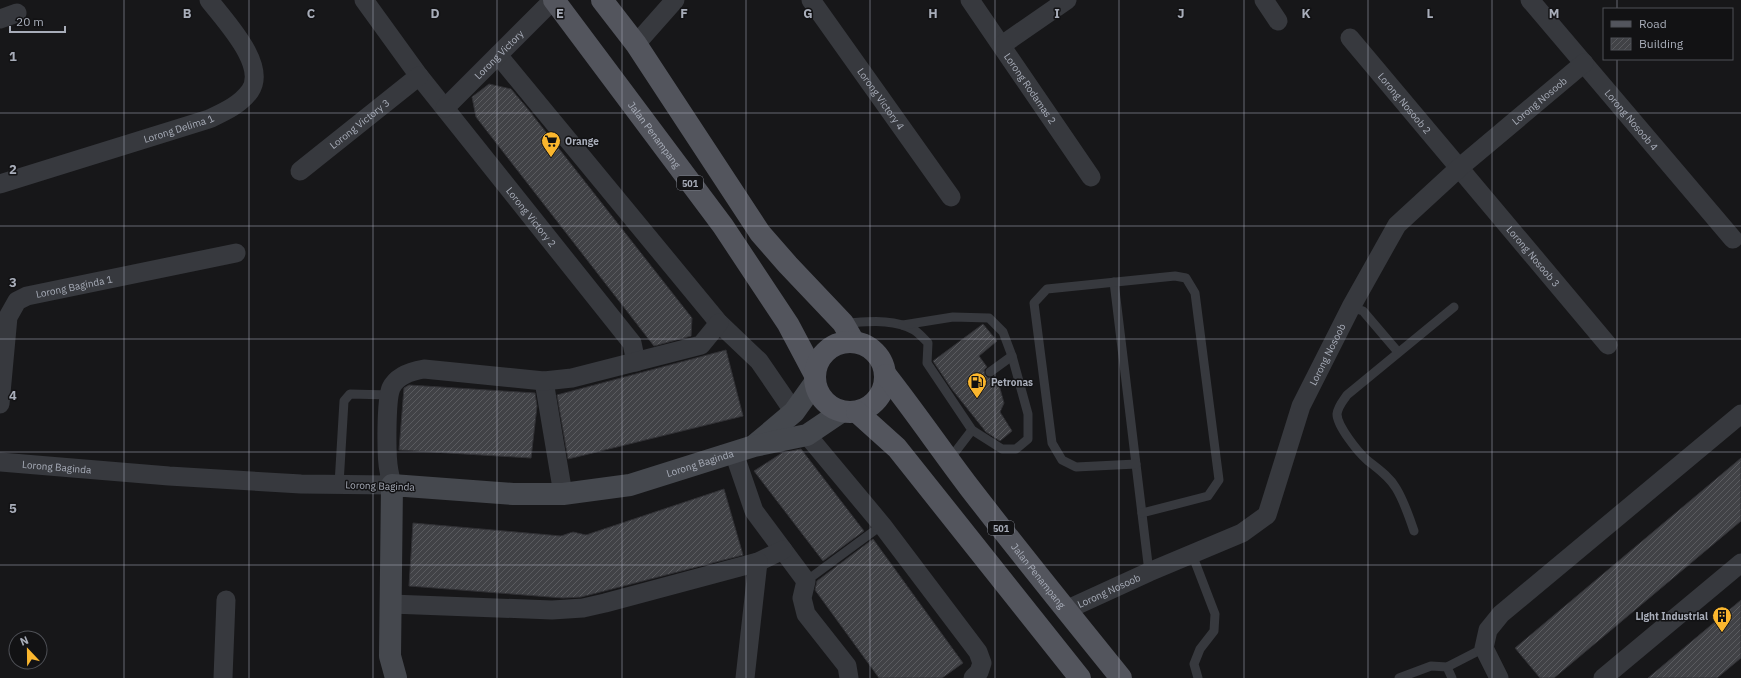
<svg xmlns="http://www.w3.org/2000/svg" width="1741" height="678" font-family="'IBM Plex Sans',sans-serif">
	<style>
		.building { fill: url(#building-hatch); stroke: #313135 }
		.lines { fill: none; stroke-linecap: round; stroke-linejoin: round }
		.lane { stroke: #37393e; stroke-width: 9 }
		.street { stroke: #37393e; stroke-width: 19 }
		.secondary { stroke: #45484e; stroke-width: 22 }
		.primary { stroke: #53555d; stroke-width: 22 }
		.grid { fill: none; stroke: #a8adb9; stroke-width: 1; stroke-opacity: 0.55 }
		.labels { text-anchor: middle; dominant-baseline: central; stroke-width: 3; stroke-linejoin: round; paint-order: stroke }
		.shield { fill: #121214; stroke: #7b7e88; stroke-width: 1 }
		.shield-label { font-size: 9px; font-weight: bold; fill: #a8adb9 }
		.street-label { font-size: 10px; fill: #a8adb9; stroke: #121214 }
		.poi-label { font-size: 10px; font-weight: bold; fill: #a8adb9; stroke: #121214; text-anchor: start }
		.grid-label { font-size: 13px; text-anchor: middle; font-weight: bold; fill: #a8adb9; stroke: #121214; stroke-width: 3; stroke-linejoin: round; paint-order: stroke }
	</style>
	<defs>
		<pattern id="building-hatch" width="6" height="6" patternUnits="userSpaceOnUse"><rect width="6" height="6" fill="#414246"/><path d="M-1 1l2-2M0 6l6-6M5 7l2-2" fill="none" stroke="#5a5b5f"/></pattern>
	</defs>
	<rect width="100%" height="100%" fill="#171719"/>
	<!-- building -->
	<g class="building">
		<polygon points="489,84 511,89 527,108 692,318 691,336 654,346 476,117 472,97"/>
		<polygon points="983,324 997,341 979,356 987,367 984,370 985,375 988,378 994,377 999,385 1004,403 1000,412 1012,431 1000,441 986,432 951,388 933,361"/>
		<polygon points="726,350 743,416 568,459 557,395"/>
		<polygon points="409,385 535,393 537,406 531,458 399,450 404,388"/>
		<polygon points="801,449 864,531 823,561 754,471 782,453"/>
		<polygon points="1741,458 1741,521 1554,678 1540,678 1515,648"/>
		<polygon points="724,489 743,555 581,597 563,598 409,586 413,523 561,536 573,532 586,535"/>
		<polygon points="873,539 963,663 942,678 879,678 815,590 817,581"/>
		<polygon points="1741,600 1741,658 1717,678 1648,678"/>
	</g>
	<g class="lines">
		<!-- lane -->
		<g class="lane">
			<polyline points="1114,282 1149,572"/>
			<polyline points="1351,307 1363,311 1398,352"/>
			<path d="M845,323C867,322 893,318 914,330C919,333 923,338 928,343L927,363L972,430L949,460"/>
			<polyline points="903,325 953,317 989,318 1003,332 1012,356 1028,414 1028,439 1016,449 1002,449 972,430"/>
			<polyline points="990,372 1012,356"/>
			<polyline points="1136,464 1076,467 1062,460 1052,443 1034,303 1047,289 1175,276 1186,278 1195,293 1219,480 1208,496 1142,513"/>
			<polyline points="339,484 344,401 350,394 390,395"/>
			<path d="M1414,531C1409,516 1404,501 1396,488C1389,476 1377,468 1367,460C1358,452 1337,426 1337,414C1338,406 1343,401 1347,395L1454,307"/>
			<polyline points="1192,554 1215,614 1214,631 1200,649 1194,664 1198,678"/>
			<polyline points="806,581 882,525"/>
			<polyline points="1447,667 1452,678"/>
			<polyline points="1399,678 1431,666 1447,667 1484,648"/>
		</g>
		<!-- street -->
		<g class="street">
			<path id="s1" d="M364,0L419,76L632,343L636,362"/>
			<path id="s2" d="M811,0L951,197"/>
			<path id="s3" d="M970,0L1091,177"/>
			<polyline points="1264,0 1278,21"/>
			<path id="s4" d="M1530,0L1733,239"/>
			<polyline points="0,19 17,13"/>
			<path id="s5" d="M1350,38L1608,345"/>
			<polyline points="636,44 675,0"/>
			<polyline points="1002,45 1067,0"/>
			<polyline points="498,55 719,323 759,361 794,412"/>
			<path id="s6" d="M445,108L553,0"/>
			<path id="s7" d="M300,171L419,76"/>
			<path id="s8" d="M0,184L209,119C224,112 240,105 250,91C268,65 224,20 209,0"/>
			<polyline points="544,381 563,494"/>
			<path id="s9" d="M0,404L8,317L17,301L27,296L236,253"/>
			<polyline points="807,435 882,525 978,652 982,663 979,672 973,678"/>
			<polyline points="734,453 754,511 806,581 802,598 806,614 847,666 849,678"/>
			<path id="s10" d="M0,462L169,476L301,484L392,485C391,481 390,476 389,471C386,457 386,400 391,388C397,375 412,371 424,369L544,381L572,378L701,345L719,323"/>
			<polyline points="391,604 552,610 583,608 605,603 758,562 783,550"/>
			<path id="s11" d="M1066,610L1149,572L1242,533L1267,515L1301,406L1351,307L1397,225L1459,168L1584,63"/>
			<polyline points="223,678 226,600"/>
			<polyline points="745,678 758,562"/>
			<polyline points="1499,678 1484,648 1488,630 1501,614 1741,414"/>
			<polyline points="1603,678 1741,563"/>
		</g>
		<!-- secondary -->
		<g class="secondary">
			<polyline points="756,444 794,412 814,384"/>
			<path id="s12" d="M396,678L390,656L392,485L513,494H563L630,485L754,446L807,435L841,412"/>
		</g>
		<!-- primary -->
		<g class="primary">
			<path id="s13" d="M554,0L723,226L788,324L814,373"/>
			<polyline points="602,0 636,44 760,233 788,265 843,323 854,342"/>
			<circle cx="850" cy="377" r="35"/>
			<path id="s14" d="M886,375C915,412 941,450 969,487C1019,552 1070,615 1121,678"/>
			<polyline points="857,412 897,448 1080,678"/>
		</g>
	</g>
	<!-- grid -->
	<path class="grid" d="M124,0V678M249,0V678M373,0V678M497,0V678M622,0V678M746,0V678M870,0V678M995,0V678M1119,0V678M1244,0V678M1368,0V678M1492,0V678M1617,0V9M1617,59V678M0,113H1741M0,226H1741M0,339H1741M0,452H1741M0,565H1741"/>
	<!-- icons -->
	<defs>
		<g id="supermarket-pin" transform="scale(1)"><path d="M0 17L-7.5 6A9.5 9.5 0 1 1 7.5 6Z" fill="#fab62e" stroke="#121214"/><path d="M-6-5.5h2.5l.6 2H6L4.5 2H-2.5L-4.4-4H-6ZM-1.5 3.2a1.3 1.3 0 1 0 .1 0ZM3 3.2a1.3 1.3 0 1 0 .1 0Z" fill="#111"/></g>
		<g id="fuel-pin" transform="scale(1)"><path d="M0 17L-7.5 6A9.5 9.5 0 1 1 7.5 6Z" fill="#fab62e" stroke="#121214"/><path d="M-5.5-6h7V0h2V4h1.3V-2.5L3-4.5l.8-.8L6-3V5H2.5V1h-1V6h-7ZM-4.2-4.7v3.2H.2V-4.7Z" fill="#111"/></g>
		<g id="building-pin" transform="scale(1)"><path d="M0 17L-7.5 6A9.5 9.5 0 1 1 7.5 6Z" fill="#fab62e" stroke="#121214"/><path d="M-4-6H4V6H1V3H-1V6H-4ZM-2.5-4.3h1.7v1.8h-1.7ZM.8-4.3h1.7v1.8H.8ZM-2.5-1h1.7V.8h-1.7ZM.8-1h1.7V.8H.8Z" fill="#111"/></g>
	</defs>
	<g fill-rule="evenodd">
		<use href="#supermarket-pin" x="551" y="141"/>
		<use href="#fuel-pin" x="977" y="382"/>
		<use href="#building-pin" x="1722" y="616"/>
	</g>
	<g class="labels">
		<!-- shield labels -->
		<g class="shield">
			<rect x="677" y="176" width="26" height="14" rx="3"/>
			<rect x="988" y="521" width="26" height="14" rx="3"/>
		</g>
		<g class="shield-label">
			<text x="690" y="183">501</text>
			<text x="1001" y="528">501</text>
		</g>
		<!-- street labels -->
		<g class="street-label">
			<text stroke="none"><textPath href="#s6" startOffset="76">Lorong Victory</textPath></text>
			<text stroke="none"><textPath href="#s3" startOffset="107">Lorong Rodamas 2</textPath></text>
			<text stroke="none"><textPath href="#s2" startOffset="121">Lorong Victory 4</textPath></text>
			<text stroke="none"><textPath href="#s11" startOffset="731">Lorong Nosoob</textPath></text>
			<text stroke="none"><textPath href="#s5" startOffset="85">Lorong Nosoob 2</textPath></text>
			<text stroke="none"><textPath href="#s4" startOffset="157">Lorong Nosoob 4</textPath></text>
			<text stroke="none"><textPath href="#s7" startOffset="76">Lorong Victory 3</textPath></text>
			<text stroke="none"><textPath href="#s8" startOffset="187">Lorong Delima 1</textPath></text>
			<text stroke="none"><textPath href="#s13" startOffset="168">Jalan Penampang</textPath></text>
			<text stroke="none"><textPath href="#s1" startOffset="274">Lorong Victory 2</textPath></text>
			<text stroke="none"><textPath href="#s5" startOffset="285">Lorong Nosoob 3</textPath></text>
			<text stroke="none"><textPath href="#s9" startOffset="165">Lorong Baginda 1</textPath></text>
			<text stroke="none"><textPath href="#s11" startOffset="395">Lorong Nosoob</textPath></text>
			<text stroke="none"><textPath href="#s12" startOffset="506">Lorong Baginda</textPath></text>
			<text stroke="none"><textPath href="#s10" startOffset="57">Lorong Baginda</textPath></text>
			<text transform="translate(380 486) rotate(2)">Lorong Baginda</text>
			<text stroke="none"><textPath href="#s14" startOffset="252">Jalan Penampang</textPath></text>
			<text stroke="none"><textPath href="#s11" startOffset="47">Lorong Nosoob</textPath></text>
		</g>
		<!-- poi labels -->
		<g class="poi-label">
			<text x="565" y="141">Orange</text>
			<text x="991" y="382">Petronas</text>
			<text x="1708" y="616" text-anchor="end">Light Industrial</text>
		</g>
	</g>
	<g class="grid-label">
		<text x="187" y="18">B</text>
		<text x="311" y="18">C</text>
		<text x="435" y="18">D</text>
		<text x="560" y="18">E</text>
		<text x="684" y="18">F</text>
		<text x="808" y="18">G</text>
		<text x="933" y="18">H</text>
		<text x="1057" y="18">I</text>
		<text x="1181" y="18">J</text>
		<text x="1306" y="18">K</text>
		<text x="1430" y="18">L</text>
		<text x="1554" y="18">M</text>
		<text x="13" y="61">1</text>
		<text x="13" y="174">2</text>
		<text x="13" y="287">3</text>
		<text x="13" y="400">4</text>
		<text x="13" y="513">5</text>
	</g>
	<!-- legend -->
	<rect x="1603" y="8" width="130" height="52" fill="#121214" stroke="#4e5056"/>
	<rect x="1611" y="21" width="20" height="6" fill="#53555d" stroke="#4e5056"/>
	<text x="1639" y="28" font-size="12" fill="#a8adb9">Road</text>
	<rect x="1611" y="38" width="20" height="12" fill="url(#building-hatch)" stroke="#4e5056"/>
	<text x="1639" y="48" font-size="12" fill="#a8adb9">Building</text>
	<!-- north arrow -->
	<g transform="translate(28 650) rotate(338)"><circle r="19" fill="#121214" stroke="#4e5056"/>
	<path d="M0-3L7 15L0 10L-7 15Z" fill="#fab62e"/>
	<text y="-6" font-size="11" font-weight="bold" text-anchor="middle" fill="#a8adb9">N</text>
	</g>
	<!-- scale -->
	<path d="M10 26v6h55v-6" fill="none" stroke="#a8adb9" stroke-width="2"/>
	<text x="16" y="26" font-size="12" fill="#a8adb9" stroke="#121214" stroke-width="3" paint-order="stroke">20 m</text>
</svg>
